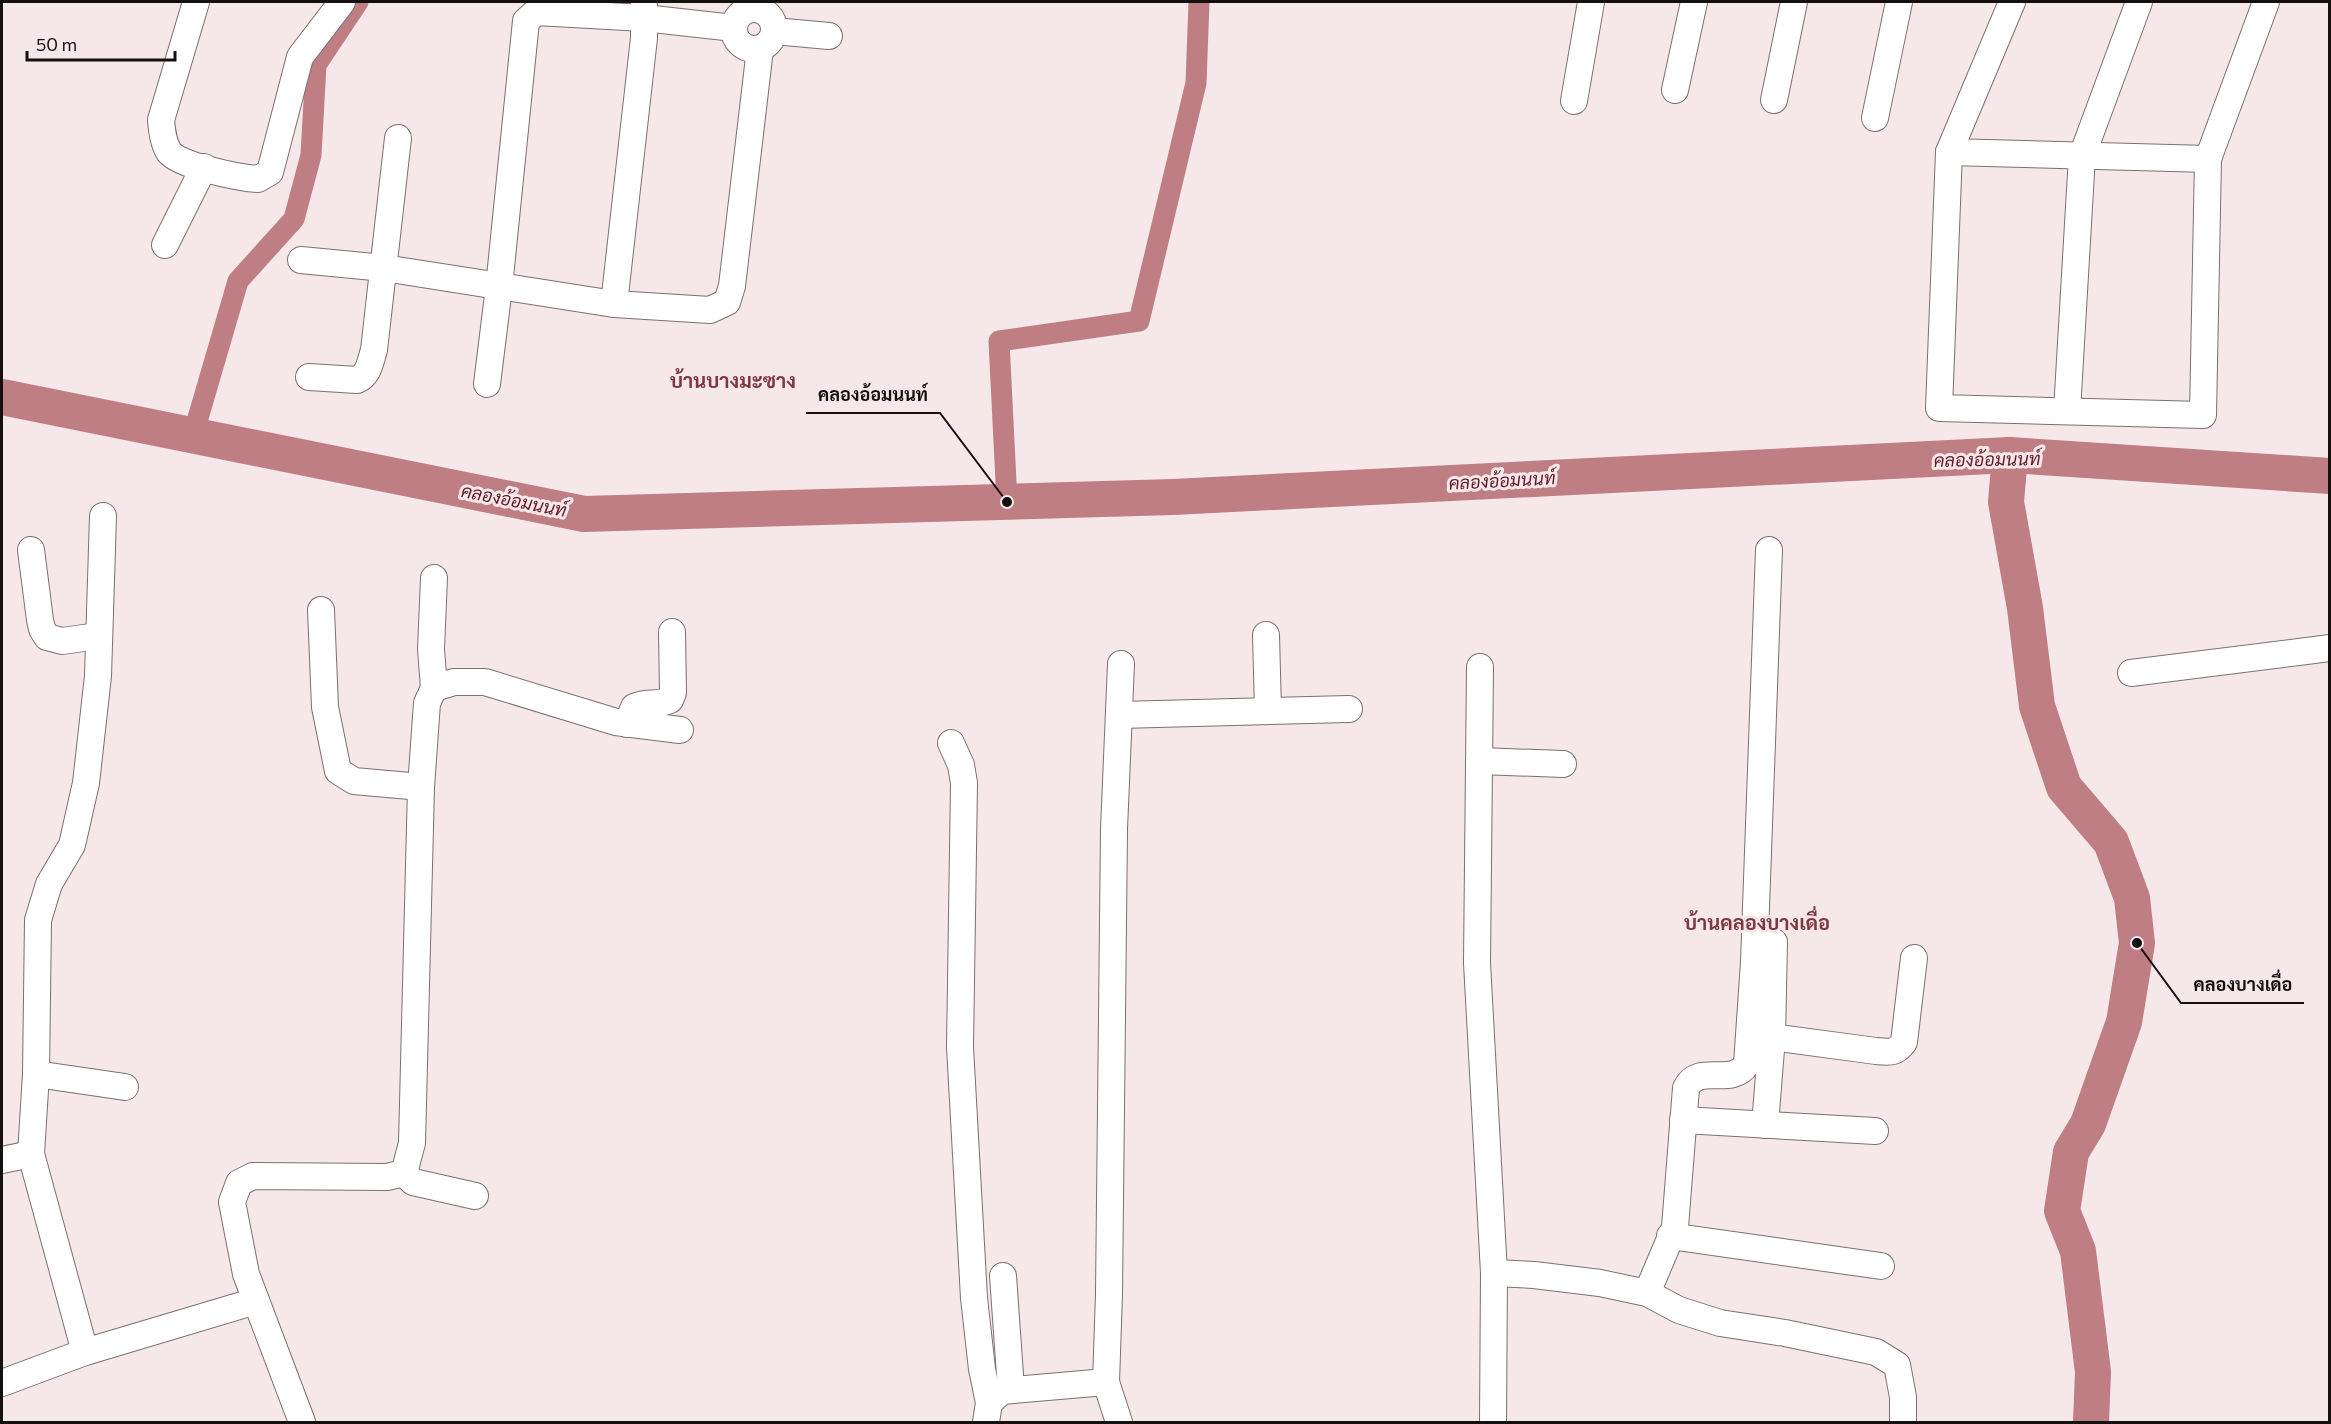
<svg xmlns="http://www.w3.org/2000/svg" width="2331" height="1424" font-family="Commissioner,Sarabun,sans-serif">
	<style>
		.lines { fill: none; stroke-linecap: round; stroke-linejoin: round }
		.canal { stroke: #be7e84; stroke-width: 21 }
		.river { stroke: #be7e84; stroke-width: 36 }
		.minor-casing { stroke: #7b6f70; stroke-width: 28 }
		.minor { stroke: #fff; stroke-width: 26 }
		.labels { text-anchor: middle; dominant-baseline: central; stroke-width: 6; stroke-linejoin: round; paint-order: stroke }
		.water-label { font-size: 18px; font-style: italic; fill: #651829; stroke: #f6e8e9 }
		.quarter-label { font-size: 20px; font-weight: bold; fill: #7f3742; stroke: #f6e8e9 }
		.leader { fill: none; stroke: #151010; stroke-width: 2 }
		.callout-dot { fill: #151010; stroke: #f6e8e9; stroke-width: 2 }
		.callout-label { font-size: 18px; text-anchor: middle; font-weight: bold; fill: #151010; stroke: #f6e8e9; stroke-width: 6; stroke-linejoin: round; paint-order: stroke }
	</style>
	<rect width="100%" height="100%" fill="#f6e8e9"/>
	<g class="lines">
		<!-- canal -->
		<g class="canal">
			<polyline points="193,435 238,281 294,219 311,155 316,65 358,2"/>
			<polyline points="1007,502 999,341 1139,321 1196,83 1199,2"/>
		</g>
		<!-- river -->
		<g class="river">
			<polyline points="2,397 584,514 1173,497 2010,455 2330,476"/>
			<polyline points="2010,455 2006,502 2025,608 2037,706 2064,787 2111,842 2132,898 2137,943 2124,1022 2088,1124 2071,1152 2062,1211 2078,1251 2093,1372 2091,1422"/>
		</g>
		<!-- minor casing -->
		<g class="minor-casing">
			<g id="minor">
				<path d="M196,2L161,120C162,131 163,142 169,152C180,166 240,178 258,179L270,172L300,57L342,2"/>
				<polyline points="2012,2 1949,152 1939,408 2203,415 2208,159 2266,2"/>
				<circle cx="754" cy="29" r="20"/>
				<polyline points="774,31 829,36"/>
				<polyline points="1675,90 1694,2"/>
				<polyline points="1774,100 1794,2"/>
				<polyline points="1574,101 1591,2"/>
				<polyline points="1875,118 1899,2"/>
				<polyline points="1949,152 2208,159"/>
				<polyline points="165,245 204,167"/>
				<polyline points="301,260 384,268 614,304 710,310 727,302 732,286 760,49"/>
				<polyline points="614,304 644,38 644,2"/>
				<path d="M309,377L357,380C369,375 370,362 374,350L398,138"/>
				<polyline points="487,384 499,287 526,21 536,12 644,18 734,28"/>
				<polyline points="2067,411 2082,156 2139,2"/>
				<polyline points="103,516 98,676 86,783 72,845 49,884 38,920 36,1074 31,1154 85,1352 256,1301"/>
				<polyline points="31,550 40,620 42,629 47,637 62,641 98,636"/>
				<polyline points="434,578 431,649 434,688"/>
				<polyline points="321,610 325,707 338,771 354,781 421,787"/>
				<polyline points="1266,635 1268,711"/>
				<polyline points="1480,667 1477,963 1494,1273 1493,1422"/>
				<polyline points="2131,673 2330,648"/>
				<polyline points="1119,715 1349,709"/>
				<path d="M627,724L634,707C649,700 654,707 670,700L673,693L672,632"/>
				<polyline points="951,743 961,765 964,783 960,1047 974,1298 982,1369 989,1403"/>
				<polyline points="1479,761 1563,764"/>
				<path d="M1772,1037L1876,1051C1888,1052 1896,1054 1904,1042L1914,958"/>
				<polyline points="36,1074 125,1087"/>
				<polyline points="1683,1120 1875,1131"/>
				<polyline points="1765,1125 1772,1037 1774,942"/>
				<polyline points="2,1160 31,1154"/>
				<polyline points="404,1173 413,1182 475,1196"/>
				<polyline points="1670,1236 1881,1266"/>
				<polyline points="1494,1273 1534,1275 1600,1283 1647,1293 1679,1310 1720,1323 1785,1333 1876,1352 1897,1365 1903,1397 1903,1422"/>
				<polyline points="1003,1276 1011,1389"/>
				<path d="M1647,1293L1675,1227L1686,1088C1699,1062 1731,1088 1747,1064L1754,962L1769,550"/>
				<polyline points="1106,1382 1109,1294 1114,829 1121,664"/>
				<polyline points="2,1383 85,1352"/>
				<polyline points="302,1422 246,1274 232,1202 239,1183 253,1176 387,1177 404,1173 412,1143 421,787 427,703 434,688 454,682 485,682 616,722 680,730"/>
				<polyline points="986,1422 989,1403 1002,1391 1106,1382 1119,1422"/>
			</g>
		</g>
		<!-- minor -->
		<use href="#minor" class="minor"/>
	</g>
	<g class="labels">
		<!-- water labels -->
		<g class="water-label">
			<text transform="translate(1987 459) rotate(-1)">คลองอ้อมนนท์</text>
			<text transform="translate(1502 480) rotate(-3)">คลองอ้อมนนท์</text>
			<text transform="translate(514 500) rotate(11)">คลองอ้อมนนท์</text>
		</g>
		<!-- quarter labels -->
		<g class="quarter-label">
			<text x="733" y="380">บ้านบางมะซาง</text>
			<text x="1757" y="922">บ้านคลองบางเดื่อ</text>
		</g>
	</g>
	<!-- callouts -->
	<path class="leader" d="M1007 502L940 413H806M2137 943L2181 1003H2304"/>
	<g class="callout-dot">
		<circle cx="1007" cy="502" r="6"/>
		<circle cx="2137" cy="943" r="6"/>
	</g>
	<g class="callout-label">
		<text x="873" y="401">คลองอ้อมนนท์</text>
		<text x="2243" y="991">คลองบางเดื่อ</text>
	</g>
	<!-- border -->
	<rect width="2331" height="1424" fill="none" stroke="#151010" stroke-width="6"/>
	<!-- scale -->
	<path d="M27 51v9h148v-9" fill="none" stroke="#151010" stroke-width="3"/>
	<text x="36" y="51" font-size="18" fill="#151010" stroke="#f6e8e9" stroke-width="4.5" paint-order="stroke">50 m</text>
</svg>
